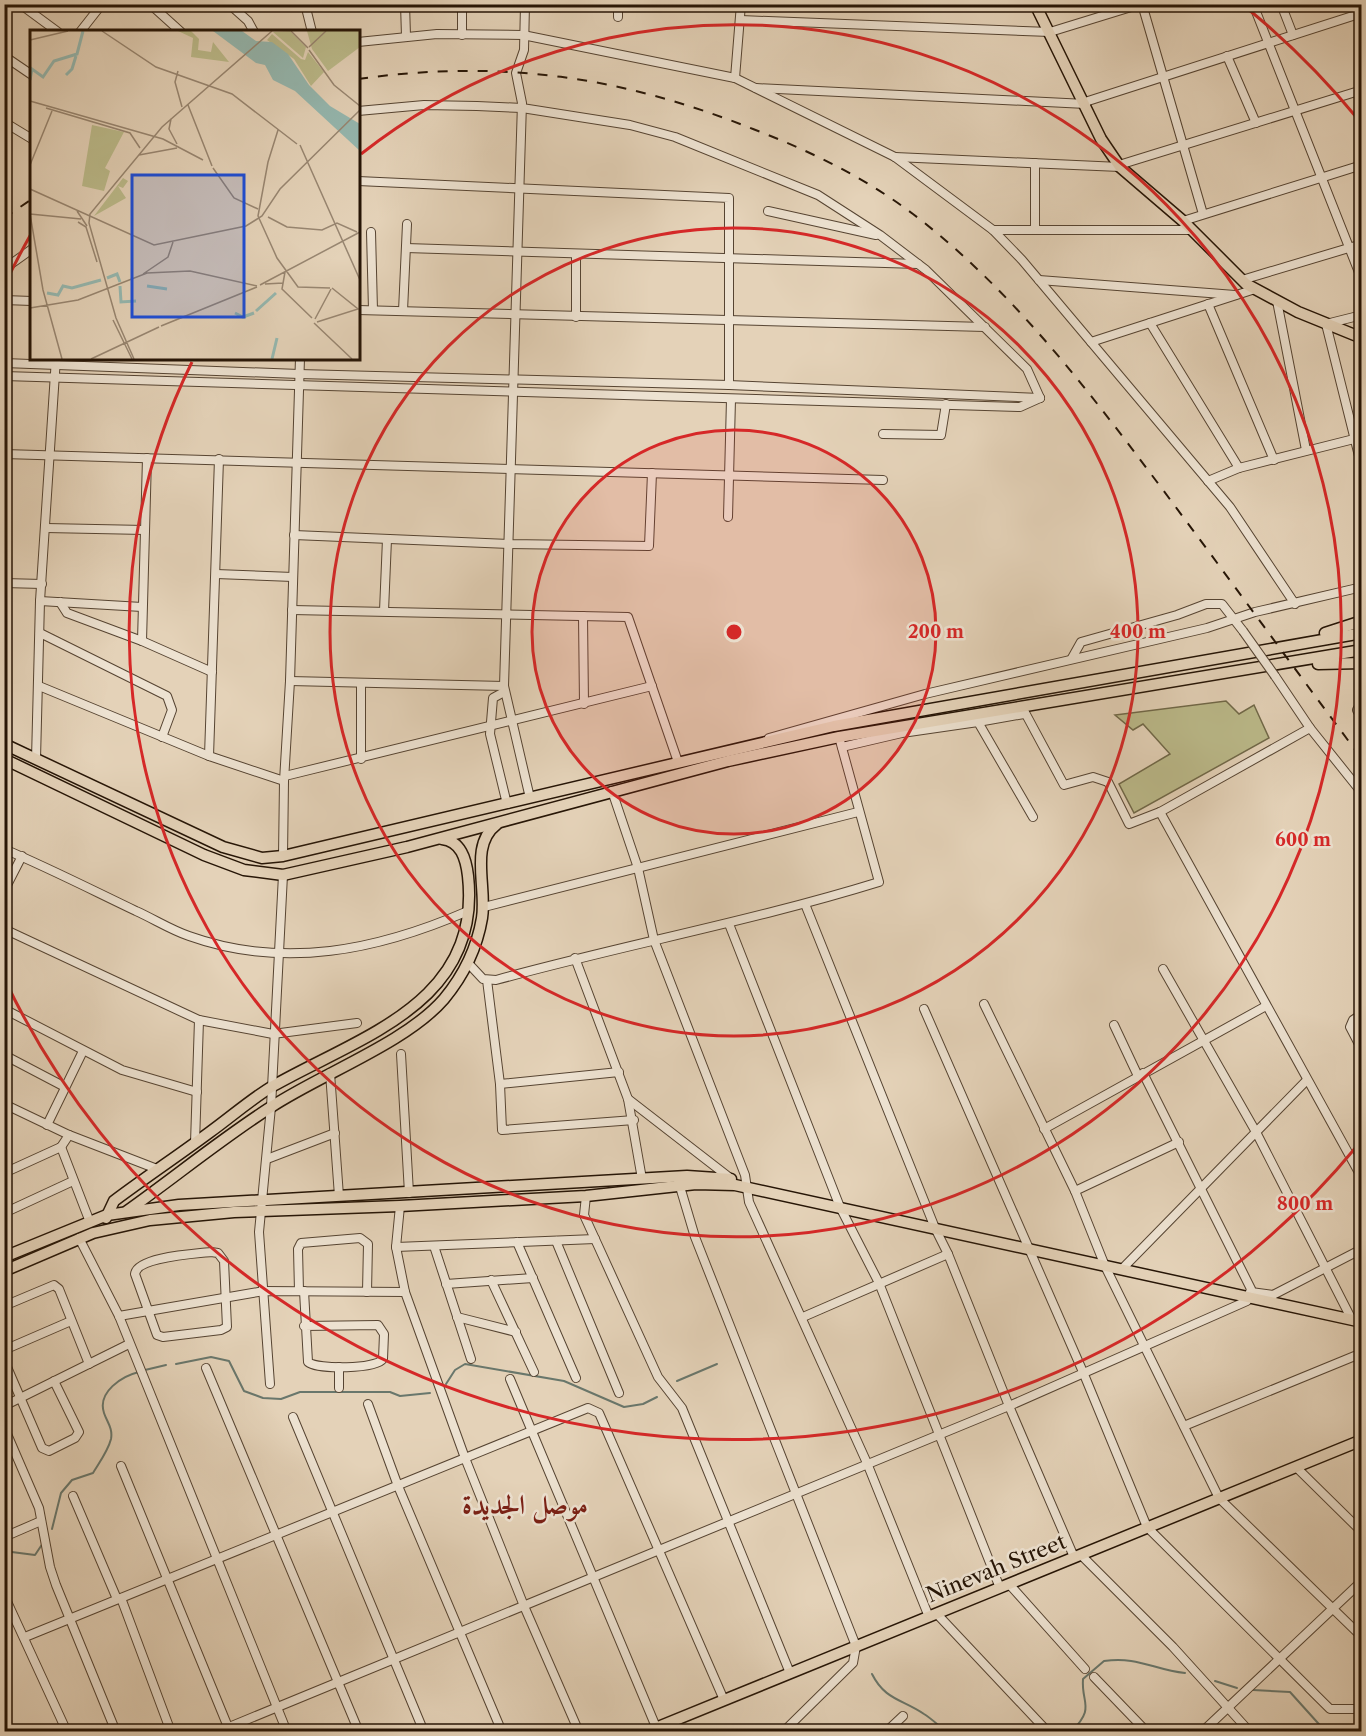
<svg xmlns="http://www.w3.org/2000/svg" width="1366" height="1736" font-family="'Libre Caslon Text',Amiri,serif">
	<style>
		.green { fill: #bbba8a; stroke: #706848; stroke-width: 1.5 }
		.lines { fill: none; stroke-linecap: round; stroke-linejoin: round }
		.stream { stroke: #69776c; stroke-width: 2 }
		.minor-casing { stroke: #564432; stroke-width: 10 }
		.major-casing { stroke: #261506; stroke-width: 13 }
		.minor { stroke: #ede2d1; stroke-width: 8 }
		.major { stroke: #e4d2b8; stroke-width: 10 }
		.rail { stroke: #261506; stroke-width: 2; stroke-dasharray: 10 10; stroke-linecap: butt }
		.minor-bridge-casing { stroke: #564432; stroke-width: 10; stroke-linecap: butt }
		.minor-bridge { stroke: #ede2d1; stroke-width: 8 }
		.ring { fill: none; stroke: #d62828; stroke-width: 3 }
		.labels { text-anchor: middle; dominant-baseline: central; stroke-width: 5; stroke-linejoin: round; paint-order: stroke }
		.street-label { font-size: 21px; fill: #261506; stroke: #ede2d1 }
		.district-label { font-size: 27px; font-weight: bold; fill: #7a1f14; stroke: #ede2d1 }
		.inset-river { fill: none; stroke: #95b8b0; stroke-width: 3 }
		.inset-road { fill: none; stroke: #988671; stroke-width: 1.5 }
		.view { fill: #1d4ed8; fill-opacity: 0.15; stroke: #1d4ed8; stroke-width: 3 }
		.inset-edge { fill: none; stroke: #261506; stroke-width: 3 }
		.centre { fill: #d62828; stroke: #ede2d1; stroke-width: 3 }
		.ring-label { font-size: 18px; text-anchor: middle; font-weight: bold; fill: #d62828; stroke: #ede2d1; stroke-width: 5; stroke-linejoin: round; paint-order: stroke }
	</style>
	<rect width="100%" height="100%" fill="#e4d2b8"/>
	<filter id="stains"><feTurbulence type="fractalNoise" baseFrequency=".00333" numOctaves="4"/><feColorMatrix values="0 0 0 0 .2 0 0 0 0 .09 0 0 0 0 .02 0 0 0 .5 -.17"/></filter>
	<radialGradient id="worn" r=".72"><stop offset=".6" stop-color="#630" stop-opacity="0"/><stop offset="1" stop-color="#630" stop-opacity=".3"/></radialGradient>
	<!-- green -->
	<polygon class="green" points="1226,701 1239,714 1254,705 1269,738 1134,813 1119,784 1170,754 1143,724 1133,730 1115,715"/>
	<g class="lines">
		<!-- stream -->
		<g class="stream">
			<polyline points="176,1364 211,1357 229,1361 244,1391 263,1398 281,1399 300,1392 390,1392 400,1396 430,1393"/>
			<polyline points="145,1370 166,1365"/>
			<polyline points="677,1381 717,1364"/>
			<polyline points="446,1384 455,1370 465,1364 564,1381 624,1407 643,1404 657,1397"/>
			<path d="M52,1529L61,1493L72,1480L93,1473C99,1463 108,1451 111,1439C113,1428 107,1422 104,1413C97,1392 122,1376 139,1372"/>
			<polyline points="4,1551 35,1555 43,1543"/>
			<path d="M872,1674C885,1700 902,1699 924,1714C932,1719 939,1726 947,1732"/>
			<polyline points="1215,1681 1237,1688"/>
			<polyline points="1253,1690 1290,1692 1326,1732"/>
			<path d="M1071,1732C1096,1707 1081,1704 1083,1679L1104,1661C1138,1656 1154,1670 1185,1673"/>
		</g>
		<!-- minor casing -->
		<g class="minor-casing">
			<g id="minor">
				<polyline points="20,4 58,32"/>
				<polyline points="150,4 181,32"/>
				<polyline points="229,4 248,21 254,32"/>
				<polyline points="305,4 312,32"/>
				<polyline points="405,4 406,36"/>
				<polyline points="525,4 524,50 516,73 522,103 504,686 530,798"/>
				<polyline points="618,4 618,17"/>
				<polyline points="1142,4 1203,214"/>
				<polyline points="1253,4 1362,280"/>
				<polyline points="1281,4 1293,35"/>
				<polyline points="741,20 1050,32 1141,4"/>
				<polyline points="80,32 102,4"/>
				<polyline points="462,35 462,4"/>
				<polyline points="358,42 437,34 523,35 735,78 895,157 993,230 1022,260 1230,507 1295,604"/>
				<polyline points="4,56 32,75"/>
				<polyline points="1227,56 1256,123"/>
				<polyline points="735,78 741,4"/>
				<polyline points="756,88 1086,104"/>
				<polyline points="1085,102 1362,13"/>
				<polyline points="358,111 424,105 477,106 522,108 630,125 675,137 818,195 880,235 926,270 1027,369 1040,398"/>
				<polyline points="4,122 32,139"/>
				<polyline points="895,157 1120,167"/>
				<polyline points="1119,165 1362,90"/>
				<polyline points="358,181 729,198 729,385"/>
				<polyline points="768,211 876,235"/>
				<polyline points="1183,221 1362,165"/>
				<polyline points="993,230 1191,230"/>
				<polyline points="1035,230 1035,163"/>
				<polyline points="371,232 373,310"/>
				<polyline points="406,248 918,264"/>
				<polyline points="576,255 576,317"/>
				<polyline points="4,269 32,249"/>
				<polyline points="1039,280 1235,295"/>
				<polyline points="1242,280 1362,244"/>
				<polyline points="4,300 32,301"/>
				<polyline points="1277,301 1306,450"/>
				<polyline points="1208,304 1274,460"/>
				<polyline points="358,310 985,327"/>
				<polyline points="403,311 407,224"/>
				<polyline points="1362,315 1326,324 1362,468"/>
				<polyline points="1150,323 1239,468"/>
				<polyline points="1091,342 1255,289"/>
				<polyline points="4,363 299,374 729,385 1040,398"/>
				<polyline points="4,376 1020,407 1040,398"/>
				<polyline points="883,434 941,435 946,404"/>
				<polyline points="4,454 883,480"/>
				<polyline points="219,459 209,756 284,781"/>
				<polyline points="1208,481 1239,468 1354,439"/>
				<polyline points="728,517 731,399"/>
				<polyline points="46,528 145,530"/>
				<polyline points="294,535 509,544 649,546 652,473"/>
				<polyline points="216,574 293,577"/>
				<polyline points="4,583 42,584"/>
				<polyline points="40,601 142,607"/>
				<polyline points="60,602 67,613 142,641 212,672"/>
				<polyline points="292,610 628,617 678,762"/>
				<polyline points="384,611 387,539"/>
				<polyline points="583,616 584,704"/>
				<polyline points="40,633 167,696 172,710 162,737"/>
				<polyline points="142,641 147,458"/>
				<polyline points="1072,658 1081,642 1177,615 1206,604 1222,604 1243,631"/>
				<polyline points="1275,676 1310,728 1362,793"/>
				<polyline points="290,681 504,686"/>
				<polyline points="361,683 361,759"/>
				<polyline points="39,686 209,756"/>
				<polyline points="504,692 493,698 490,734 507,804"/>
				<polyline points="1362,701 1357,710 1362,719"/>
				<polyline points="1022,707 1064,785 1093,777 1108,782 1129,824 1160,812 1310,728"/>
				<polyline points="978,722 1024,714"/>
				<polyline points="769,738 925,694 1207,628 1255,612 1362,587"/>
				<polyline points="842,747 902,733 978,722 1033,817"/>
				<polyline points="36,759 40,601 56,358"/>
				<polyline points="285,776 652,686"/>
				<polyline points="612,791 638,868 654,940 745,1175 749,1202 867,1463 929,1617"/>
				<polyline points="1160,812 1362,1178"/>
				<path d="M4,849C49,868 92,890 136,911C154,919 171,930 189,936C284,970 378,950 468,911"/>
				<polyline points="283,856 284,781 290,681 300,358"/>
				<polyline points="4,891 22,856"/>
				<polyline points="805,904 935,1228 948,1254 1009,1406 1074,1557"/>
				<polyline points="484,907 858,812"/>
				<polyline points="729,924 840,1207 879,1283 1000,1588"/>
				<polyline points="4,929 199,1020 273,1034 357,1023"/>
				<polyline points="575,958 628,1099 642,1179"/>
				<path d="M468,963L483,979L496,980C623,945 753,921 879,882L839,737"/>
				<polyline points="1163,969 1256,1132 1352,1320"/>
				<polyline points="487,980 500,1084 502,1130 634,1120"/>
				<polyline points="984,1004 1075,1191 1105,1266 1219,1498 1362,1637"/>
				<polyline points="4,1009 122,1070 197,1092"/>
				<polyline points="924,1009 1083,1372 1147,1527 1330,1709 1362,1709"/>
				<polyline points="1362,1014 1353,1020 1350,1027 1362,1050"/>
				<polyline points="1114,1025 1138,1076"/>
				<polyline points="401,1054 409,1193"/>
				<polyline points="4,1055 65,1087"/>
				<polyline points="330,1073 339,1196"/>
				<polyline points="500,1084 619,1072"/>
				<polyline points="628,1099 730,1178"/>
				<polyline points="4,1104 69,1135 157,1169"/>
				<polyline points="47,1125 83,1051"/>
				<polyline points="1044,1129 1266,1006"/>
				<polyline points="195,1143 199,1020"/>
				<polyline points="61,1147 88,1217"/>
				<polyline points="267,1159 335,1133"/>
				<polyline points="4,1173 61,1147 69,1135"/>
				<polyline points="678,1180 695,1237 856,1646 853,1663 783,1732"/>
				<polyline points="1075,1191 1179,1142"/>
				<polyline points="586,1196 584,1215 595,1239 658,1377 682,1408 790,1673"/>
				<polyline points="400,1206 396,1247 405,1292 465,1458 524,1606 579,1732"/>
				<polyline points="4,1213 73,1181"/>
				<polyline points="79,1238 119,1316 287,1732"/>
				<polyline points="556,1241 619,1393"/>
				<polyline points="517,1242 576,1378"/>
				<polyline points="434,1246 471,1359"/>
				<polyline points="396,1247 595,1239"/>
				<path d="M211,1252L218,1253L224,1261L227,1327L221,1330L163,1337L157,1335L135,1274C137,1257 194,1254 211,1252Z"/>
				<polyline points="1122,1269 1307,1080"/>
				<polyline points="491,1280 534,1372"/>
				<polyline points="446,1284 533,1278"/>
				<polyline points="299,1291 298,1249 301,1243 360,1238 368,1244 367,1292"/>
				<polyline points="1251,1292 1273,1295 1362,1249"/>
				<polyline points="4,1306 54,1285 59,1289 89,1364"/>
				<polyline points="119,1316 264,1291 405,1292"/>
				<polyline points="457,1317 516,1332"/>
				<polyline points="803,1317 948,1254"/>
				<path d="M304,1326L378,1325L384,1334L383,1359C376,1369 318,1370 308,1362L304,1291"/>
				<polyline points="4,1350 71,1321"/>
				<polyline points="4,1360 42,1448 49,1451 75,1438 79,1432 54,1381"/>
				<polyline points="339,1367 339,1388"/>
				<polyline points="206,1368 359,1732"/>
				<polyline points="510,1379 656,1727"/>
				<polyline points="270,1384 259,1232 271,1107 283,875"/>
				<polyline points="368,1404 398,1486 502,1732"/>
				<polyline points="4,1406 129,1344"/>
				<polyline points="293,1417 424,1732"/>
				<polyline points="1184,1426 1362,1353"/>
				<polyline points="4,1427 39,1508 50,1567 56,1585 116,1732"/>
				<polyline points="121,1466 228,1727"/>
				<polyline points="1297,1468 1362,1532"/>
				<polyline points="73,1496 117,1599"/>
				<polyline points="4,1537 41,1521"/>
				<polyline points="1081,1555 1173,1647 1250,1732"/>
				<polyline points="1009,1584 1085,1669"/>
				<polyline points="4,1595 67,1732"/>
				<polyline points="121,1598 171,1732"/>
				<polyline points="937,1614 1048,1732"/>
				<polyline points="25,1637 588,1408 599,1413 724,1700"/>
				<polyline points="1094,1677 1147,1732"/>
				<polyline points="4,1721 9,1732"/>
				<polyline points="217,1732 1009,1406 1247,1301 1251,1289 1143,1073"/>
				<polyline points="886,1732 903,1716"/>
				<polyline points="1202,1732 1362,1581"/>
			</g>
		</g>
		<!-- major casing -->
		<g class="major-casing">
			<g id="major">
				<polyline points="1035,4 1101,139 1120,167 1183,221 1246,284 1298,312 1362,338"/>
				<polyline points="1325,633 1362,621"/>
				<polyline points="1318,664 1362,663"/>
				<polyline points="4,744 223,847 262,858 283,856 834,726 1362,633"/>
				<polyline points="4,759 204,855 244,870 283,875 407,847 728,761 839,737 1362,650"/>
				<path d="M127,1211C175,1177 221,1139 271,1107C321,1074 406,1043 444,999C463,976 477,948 482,918C487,886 469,845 497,824"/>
				<path d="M106,1218L114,1201C146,1177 179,1155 210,1132C231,1117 251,1099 273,1086C361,1036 482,1003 468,876C466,859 461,841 442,839"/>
				<polyline points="4,1257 107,1215 179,1205 687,1176 731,1179"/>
				<polyline points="4,1271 93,1233 150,1220 234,1212 400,1206 586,1196 696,1184 735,1185 1362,1322"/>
				<polyline points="646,1732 1362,1440"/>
			</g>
		</g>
		<!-- minor -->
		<use href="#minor" class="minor"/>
		<!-- major -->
		<use href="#major" class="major"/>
		<!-- rail -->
		<g class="rail">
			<path d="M358,79C501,59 620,76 753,129C810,151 864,177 913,214C1010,288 1085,386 1157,482C1226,574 1293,667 1362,759"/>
			<polyline points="4,218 32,199"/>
		</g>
		<!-- minor-bridge casing -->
		<g class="minor-bridge-casing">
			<polyline id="minor-bridge" points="1243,631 1275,676"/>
		</g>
		<!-- minor-bridge -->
		<use href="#minor-bridge" class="minor-bridge"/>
	</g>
	<!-- distance rings -->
	<circle cx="734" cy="632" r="202" fill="#d62828" fill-opacity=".12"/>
	<g class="ring">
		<circle cx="734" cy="632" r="202"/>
		<circle cx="734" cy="632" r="404"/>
		<path d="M361 154A606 606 0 1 1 192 362"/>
		<path d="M1357 1146A808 808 0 0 1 5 980M5 284A808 808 0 0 1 31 234M1248 9A808 808 0 0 1 1357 118"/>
	</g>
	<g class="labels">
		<!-- street labels -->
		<g class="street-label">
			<text transform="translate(996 1568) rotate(-22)">Ninevah Street</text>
		</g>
		<!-- district labels -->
		<g class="district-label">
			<text x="525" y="1504">موصل الجديدة</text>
		</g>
	</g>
	<!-- overview -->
	<g transform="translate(30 30)">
		<rect width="330" height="330" fill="#e4d2b8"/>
		<path d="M148,1H161L169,9L168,20L181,22L183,12L199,32L161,27L163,8ZM260,1L276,17L273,28L243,2ZM277,1H330V17L298,41L282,19ZM242,4L271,29L275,30L278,22L294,42L281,56L264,29L237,10ZM62,95L94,102L75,138L80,141L74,161L52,156ZM93,148L98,151L93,158L88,156L96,168L64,186Z" fill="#bbba8a"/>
		<path d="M183,1H212L226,11L242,12L258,24L279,55L300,76L330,94V121L265,61L243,50L235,35L226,33Z" fill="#95b8b0"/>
		<path class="inset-river" d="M36,45L42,39L46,26M0,50L2,39L13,47L24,31L47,24L53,1M77,248L87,244L90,252M90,256L91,272L106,271M117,256L137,259M17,263L28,265L33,256L42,258L71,250M226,281L246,263M205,283L213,287L224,283M242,329L247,308"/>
		<path class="inset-road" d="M72,1L126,37L202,64L267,114M261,1L278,18M0,10L38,1M279,17L296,1M279,20L304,55L330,76M148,41L145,52L152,77M0,71L133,109L173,130M158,75L182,136M16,78L100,103L110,118M141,89L139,99L147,114M248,100L238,132L228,186L247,228L268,257L300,258M270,115L330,250M109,125L147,118M0,135L22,81M183,138L204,168L228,179M0,159L124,215L216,196L232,186L250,159L330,80M47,181L57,196M0,184L13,260L32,329M0,184L51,189M238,187L257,197L292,200L307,193L327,202M48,192L56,197L67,232M255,242L252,259L282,288M113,244L138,227L143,212M235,254L253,253M230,255L330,202M0,278L48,270L117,243L160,241L227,256M285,289L301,259M83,290L102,329M287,292L328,279L302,258M284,293L322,329M131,296L227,257M61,329L129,297M104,329L86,288L59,193L60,184L132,97L242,1"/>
		<path class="view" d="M102,145H214V287H102Z"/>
		<rect width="330" height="330" class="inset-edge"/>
	</g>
	<circle cx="734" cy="632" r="9" class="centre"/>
	<g class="ring-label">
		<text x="936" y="638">200 m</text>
		<text x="1138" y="638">400 m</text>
		<text x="1303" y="846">600 m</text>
		<text x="1305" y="1210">800 m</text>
	</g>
	<!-- margin -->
	<rect width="1366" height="1736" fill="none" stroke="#e4d2b8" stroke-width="24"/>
	<rect x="6" y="6" width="1354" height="1724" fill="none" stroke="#261506" stroke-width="3"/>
	<rect x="12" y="12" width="1342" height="1712" fill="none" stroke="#261506" stroke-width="1.5"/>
	<rect width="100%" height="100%" filter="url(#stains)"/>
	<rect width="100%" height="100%" fill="url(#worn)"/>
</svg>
